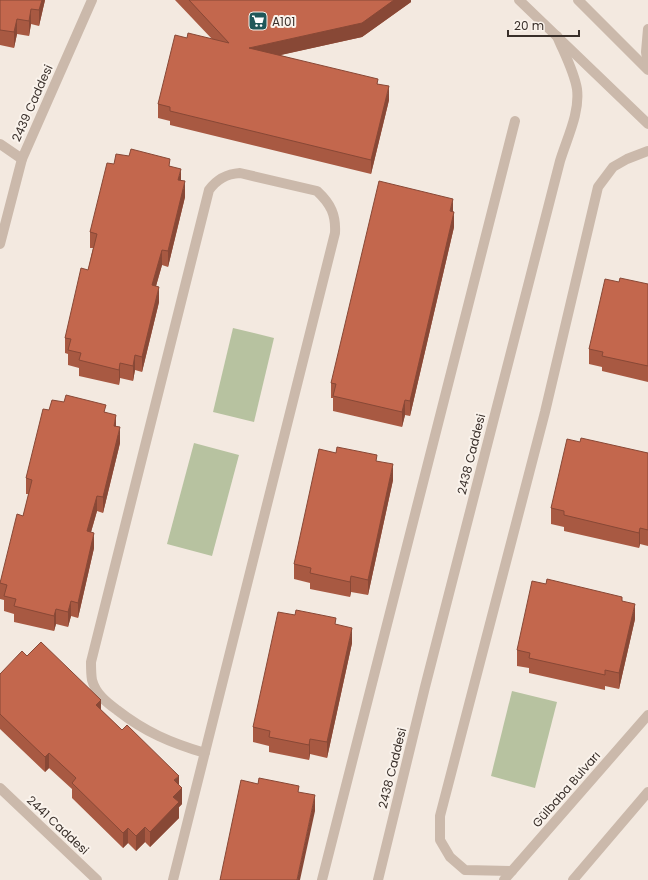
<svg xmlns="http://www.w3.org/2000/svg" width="648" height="880" font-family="Poppins,sans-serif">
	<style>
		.pitch { fill: #b7c2a0 }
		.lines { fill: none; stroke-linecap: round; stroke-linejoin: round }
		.service { stroke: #cbb9ab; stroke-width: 10 }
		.minor { stroke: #cbb9ab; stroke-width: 10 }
		.tertiary { stroke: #cbb9ab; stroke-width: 10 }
		.wall { fill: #a85942 }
		.shaded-wall { fill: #884836 }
		.building { fill: #c3674d; stroke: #884836 }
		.labels { text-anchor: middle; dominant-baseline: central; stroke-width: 4; stroke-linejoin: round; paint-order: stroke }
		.poi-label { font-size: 12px; fill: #392f2a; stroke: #faf3ec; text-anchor: start }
		.street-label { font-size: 12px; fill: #392f2a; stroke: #faf3ec }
	</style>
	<rect width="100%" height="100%" fill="#f3e9e0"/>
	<!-- pitch -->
	<g class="pitch">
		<polygon points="233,328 274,338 254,422 213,412"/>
		<polygon points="194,443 239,455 212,556 167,544"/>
		<polygon points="512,691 557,702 535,788 491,776"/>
	</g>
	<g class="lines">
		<!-- service -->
		<g class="service">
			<path d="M173,880L335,233C336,215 331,204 317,191L240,173C226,174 217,179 209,190L91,662C91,668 91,674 92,680C96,694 106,702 117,710C145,732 171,743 205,753"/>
			<polyline points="322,880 515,121"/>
		</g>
		<!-- minor -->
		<g class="minor">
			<polyline points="0,144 22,159"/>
			<polyline points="0,244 22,159 92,0"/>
			<polyline points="0,788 97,880"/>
			<polyline points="512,871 465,870 450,857 440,840 440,816 545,412 598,187 613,167 627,159 648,151"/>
			<path d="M378,880L425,687L560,161C567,138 580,113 577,89C574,71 564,53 557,36"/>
		</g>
		<!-- tertiary -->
		<g class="tertiary">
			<polyline points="519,0 648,124"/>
			<polyline points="578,0 648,70"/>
			<polyline points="648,29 646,52 648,66"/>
			<polyline points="504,880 648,715"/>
			<polyline points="573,880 648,792"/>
		</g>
	</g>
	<!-- wall -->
	<g class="wall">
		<polygon points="0,0 45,0 39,26 31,24 29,36 17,34 14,48 0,45"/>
		<polygon points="175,0 411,0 411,2 362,37 280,55 378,84 389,100 371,174 170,125 170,121 158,118 158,104 187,38 212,39"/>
		<polygon points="114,164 170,166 181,180 185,197 168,267 162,265 156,286 159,302 142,372 135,370 133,381 120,378 119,385 79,376 79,368 68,365 68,354 65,353 65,338 88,270 93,248 90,248 90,232"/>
		<polygon points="453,211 454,227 410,416 405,415 402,427 333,411 333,398 331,398 331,383"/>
		<polygon points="619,282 648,284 648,382 602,371 602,367 589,364 589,349"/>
		<polygon points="49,410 106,412 116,426 120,443 103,513 97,511 91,532 94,548 78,618 71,616 68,627 56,624 54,631 14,622 14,614 4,611 4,600 0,599 0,583 23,516 29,494 26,494 26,478"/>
		<polygon points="580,442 648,453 648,546 640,544 639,548 564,531 564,527 551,524 551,508"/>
		<polygon points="377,461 393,480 368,595 351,592 350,597 310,589 310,583 294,579 294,564"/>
		<polygon points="622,601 635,619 619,689 605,686 605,690 529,673 529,668 517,666 517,650"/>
		<polygon points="336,624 352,643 327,758 310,754 309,760 269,752 269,746 253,742 253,727"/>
		<polygon points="27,656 101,710 179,785 182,804 179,807 179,818 150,847 145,842 136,851 128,843 123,848 72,798 72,789 49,768 45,772 0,729 0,674"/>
	</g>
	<!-- shaded-wall -->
	<g class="shaded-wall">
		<polygon points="42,0 45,0 39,26 39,10"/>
		<polygon points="394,0 411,0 411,2 362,37 249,62 249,48"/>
		<polygon points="31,9 31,24 29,36 29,21"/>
		<polygon points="17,19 17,34 14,48 14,32"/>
		<polygon points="389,86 389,100 371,174 371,160"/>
		<polygon points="181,169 181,184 178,180"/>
		<polygon points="185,181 185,197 168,267 168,251"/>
		<polygon points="453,199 453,214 450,211"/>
		<polygon points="454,212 454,227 410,416 410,401"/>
		<polygon points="162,250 162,265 152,300 152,285"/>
		<polygon points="159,287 159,302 142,372 142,357"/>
		<polygon points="135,355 135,370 133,381 133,366"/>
		<polygon points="120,363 120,378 119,385 119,370"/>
		<polygon points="405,400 405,415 402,427 402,412"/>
		<polygon points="116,415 116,430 114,426"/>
		<polygon points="120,427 120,443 103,513 103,497"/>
		<polygon points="393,464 393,480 368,595 368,580"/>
		<polygon points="97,496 97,511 87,546 87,531"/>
		<polygon points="640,528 640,544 639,548 639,533"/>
		<polygon points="94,533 94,548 78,618 78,603"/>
		<polygon points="351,576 351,592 350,597 350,582"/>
		<polygon points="71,601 71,616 68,627 68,612"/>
		<polygon points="635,604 635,619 619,689 619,673"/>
		<polygon points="56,609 56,624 54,631 54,616"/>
		<polygon points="352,628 352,643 327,758 327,742"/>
		<polygon points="101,700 101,716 96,705"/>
		<polygon points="310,739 310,754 309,760 309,745"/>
		<polygon points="49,753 49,768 45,772 45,757"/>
		<polygon points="179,776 179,791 174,780"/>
		<polygon points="182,788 182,804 179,807 179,818 150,847 150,832 173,797"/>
		<polygon points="315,795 315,811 300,880 297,880"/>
		<polygon points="145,827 145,842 136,851 136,836"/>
		<polygon points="128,828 128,843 123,848 123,833"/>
	</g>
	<!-- building -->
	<g class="building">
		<polygon points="0,0 42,0 39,10 31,9 29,21 17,19 14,32 0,30"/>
		<polygon points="189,0 394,0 362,23 249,48 378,79 377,84 389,86 371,160 170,111 170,107 158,104 175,35 187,38 188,33 229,43"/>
		<polygon points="131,149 170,159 169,166 181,169 178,180 185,181 168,251 162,250 152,285 159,287 142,357 135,355 133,366 120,363 119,370 79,360 81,353 68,350 71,339 65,338 81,268 88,270 97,234 90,232 107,163 114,164 116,154 129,156"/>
		<polygon points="379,181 453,199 450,211 454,212 410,401 405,400 402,412 333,396 336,384 331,383"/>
		<polygon points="620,278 648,284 648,366 602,356 603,352 589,349 605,279 619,282"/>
		<polygon points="66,395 106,405 104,412 116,415 114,426 120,427 103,497 97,496 87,531 94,533 78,603 71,601 68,612 56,609 54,616 14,606 16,599 4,596 7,585 0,583 17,514 23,516 32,480 26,478 43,409 49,410 52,400 64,402"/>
		<polygon points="581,438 648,453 648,530 640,528 639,533 564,515 564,511 551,508 567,439 580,442"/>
		<polygon points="337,447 377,455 376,461 393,464 368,580 351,576 350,582 310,573 311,568 294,564 319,449 336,453"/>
		<polygon points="547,579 622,597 622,601 635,604 619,673 605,670 605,675 529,658 530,653 517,650 532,581 546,584"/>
		<polygon points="296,610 336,618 335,624 352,628 327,742 310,739 309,745 269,737 270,731 253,727 278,612 295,615"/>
		<polygon points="41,642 101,700 96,705 122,730 127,725 179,776 174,780 182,788 173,797 179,802 150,832 145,827 136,836 128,828 123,833 72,783 76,778 49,753 45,757 0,714 0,674 22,651 27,656"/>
		<polygon points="259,778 299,786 298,792 315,795 297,880 220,880 241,780 258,784"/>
	</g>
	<!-- icons -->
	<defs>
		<g id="supermarket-square" transform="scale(1)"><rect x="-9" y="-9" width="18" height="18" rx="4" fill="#20585a" stroke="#faf3ec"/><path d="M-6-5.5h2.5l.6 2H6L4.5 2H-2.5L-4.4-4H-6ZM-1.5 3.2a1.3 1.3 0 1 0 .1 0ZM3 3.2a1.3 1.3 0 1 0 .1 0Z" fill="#fff"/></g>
	</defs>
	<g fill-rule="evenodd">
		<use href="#supermarket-square" x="258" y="21"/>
	</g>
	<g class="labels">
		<!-- poi labels -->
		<g class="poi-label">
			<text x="272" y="21">A101</text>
		</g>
		<!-- street labels -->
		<g class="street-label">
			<text transform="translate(32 103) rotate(-66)">2439 Caddesi</text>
			<text transform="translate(471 454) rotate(-76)">2438 Caddesi</text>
			<text transform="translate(392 768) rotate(-76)">2438 Caddesi</text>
			<text transform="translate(566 789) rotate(-49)">Gülbaba Bulvarı</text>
			<text transform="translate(58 825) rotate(43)">2441 Caddesi</text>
		</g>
	</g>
	<!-- scale -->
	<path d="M508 30v6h71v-6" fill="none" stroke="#392f2a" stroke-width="2"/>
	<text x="514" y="30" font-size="12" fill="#392f2a" stroke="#faf3ec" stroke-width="3" paint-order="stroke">20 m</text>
</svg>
